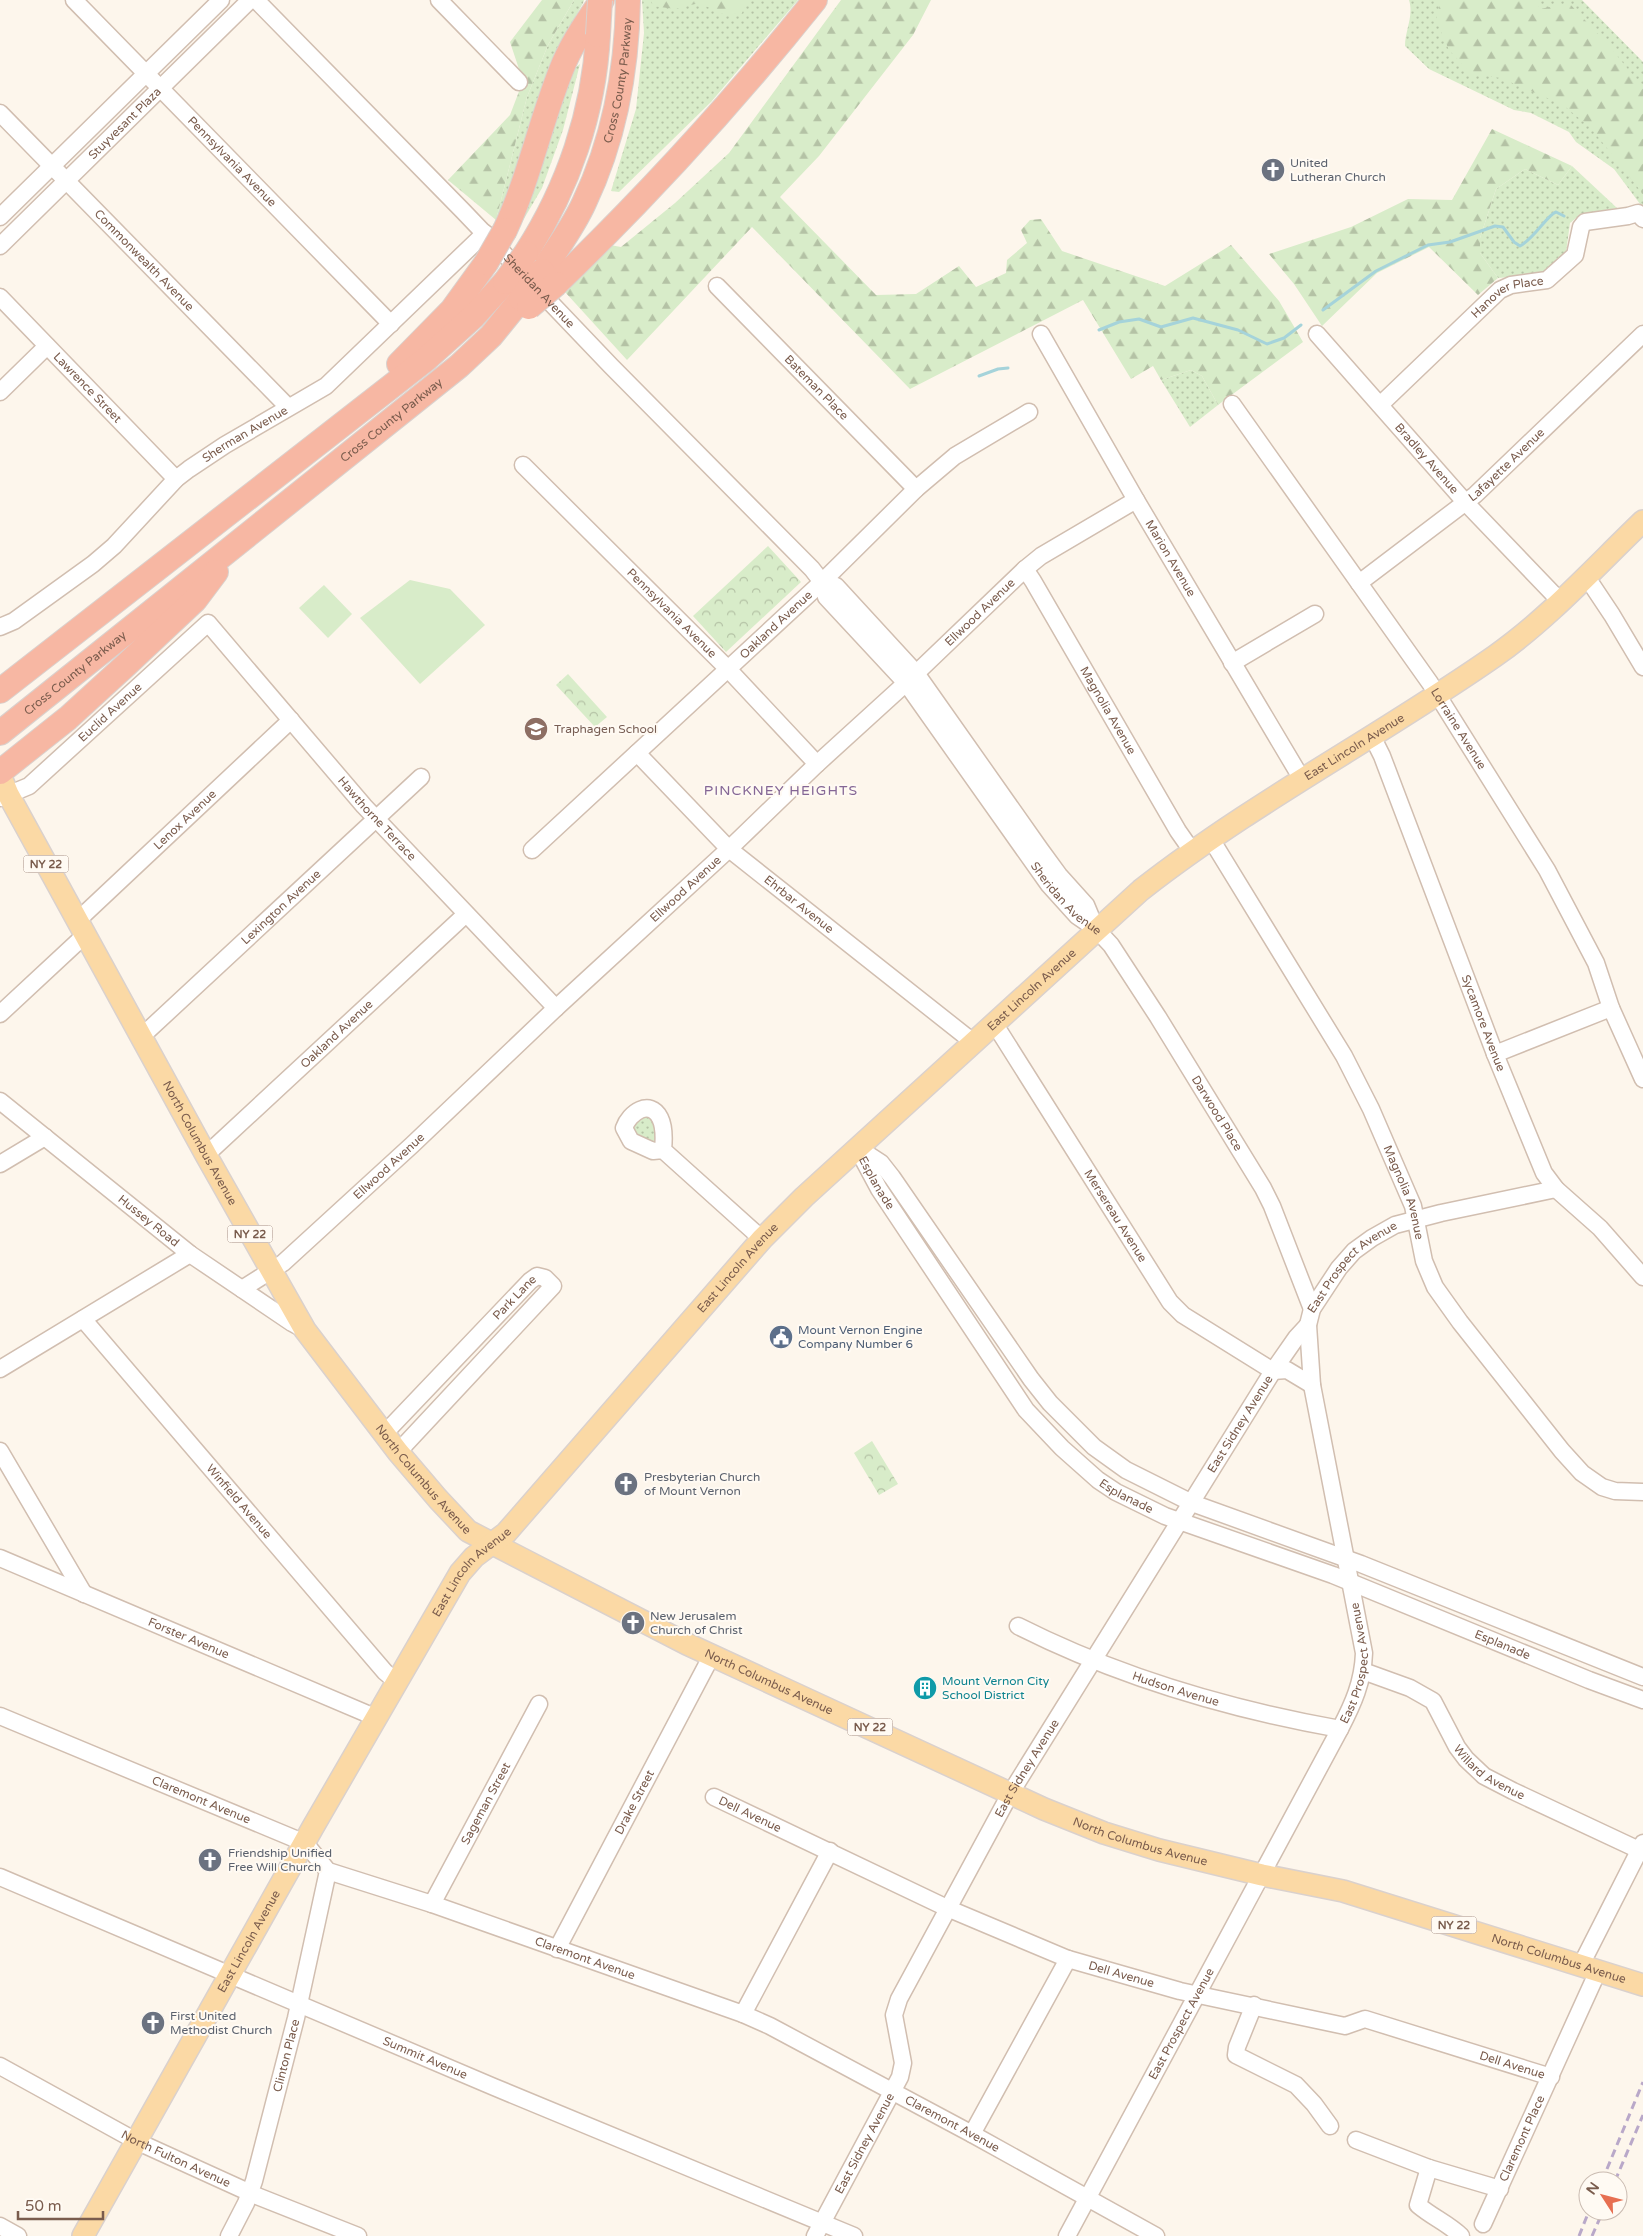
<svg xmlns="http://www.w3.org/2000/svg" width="1643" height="2236" font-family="'Varela Round',sans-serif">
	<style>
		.grass { fill: url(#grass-dots) }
		.forest { fill: url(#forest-firs) }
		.park { fill: url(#park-crowns) }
		.pitch { fill: #d8ecc9 }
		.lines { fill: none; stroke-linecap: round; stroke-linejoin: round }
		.stream { stroke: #a5d3da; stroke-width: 3 }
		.minor-casing { stroke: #d1beb0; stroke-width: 19 }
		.major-casing { stroke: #dad1cd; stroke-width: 24 }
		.highway-casing { stroke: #dad1cd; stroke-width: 26 }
		.minor { stroke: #fff; stroke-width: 16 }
		.major { stroke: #fbd9a5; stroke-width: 21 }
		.highway { stroke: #f7b7a3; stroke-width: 24 }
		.rail { stroke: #b9a8c9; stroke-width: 3; stroke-dasharray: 8 5; stroke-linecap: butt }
		.highway-bridge-casing { stroke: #dad1cd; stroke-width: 26; stroke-linecap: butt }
		.highway-bridge { stroke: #f7b7a3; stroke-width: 24 }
		.labels { text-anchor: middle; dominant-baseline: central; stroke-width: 4; stroke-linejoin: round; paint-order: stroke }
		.shield { fill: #fffaf3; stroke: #a28b7f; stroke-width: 1 }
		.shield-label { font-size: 11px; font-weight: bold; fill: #7a5c4d }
		.street-label { font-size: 12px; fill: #7a5c4d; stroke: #fffaf3 }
		.worship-label { font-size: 12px; fill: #5b616d; stroke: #fffaf3; text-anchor: start }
		.education-label { font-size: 12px; fill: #785e54; stroke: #fffaf3; text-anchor: start }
		.service-label { font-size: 12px; fill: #4e5e75; stroke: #fffaf3; text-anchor: start }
		.culture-label { font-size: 12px; fill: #0d838f; stroke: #fffaf3; text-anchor: start }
		.neighbourhood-label { font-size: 14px; letter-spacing: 1px; fill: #846695; stroke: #fffaf3 }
	</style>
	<defs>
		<pattern id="grass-dots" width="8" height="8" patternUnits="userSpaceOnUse" patternTransform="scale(1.25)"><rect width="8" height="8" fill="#d8ecc9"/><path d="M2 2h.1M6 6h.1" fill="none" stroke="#b4c2a5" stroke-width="1.8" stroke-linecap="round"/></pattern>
		<pattern id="forest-firs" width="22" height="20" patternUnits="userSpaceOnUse" patternTransform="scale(1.25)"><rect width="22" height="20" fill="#d8ecc9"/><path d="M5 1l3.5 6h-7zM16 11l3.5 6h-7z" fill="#b4c2a5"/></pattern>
		<pattern id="park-crowns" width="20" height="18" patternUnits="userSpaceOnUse" patternTransform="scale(1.25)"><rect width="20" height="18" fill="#d8ecc9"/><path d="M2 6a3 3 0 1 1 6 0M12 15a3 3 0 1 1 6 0" fill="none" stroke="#b4c2a5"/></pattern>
	</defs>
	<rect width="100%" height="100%" fill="#fdf6ec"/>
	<!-- grass -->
	<g class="grass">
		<polygon points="574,0 584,0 583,3 551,61 510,189 496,220 527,97 548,45"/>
		<polygon points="642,0 798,0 711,102 619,192 611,191 636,109 644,33"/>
		<path d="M1409,0H1582L1643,62V208L1614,169L1576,142L1569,132L1531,113L1514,110L1429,69L1405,46C1405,30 1414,16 1409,0Z"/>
		<polygon points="580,64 563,130 542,188 518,229 567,74"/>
		<polygon points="1572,166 1617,208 1581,214 1570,223 1566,252 1542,274 1498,278 1480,253 1480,238 1496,189 1525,169 1558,185"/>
		<polygon points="1191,370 1202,376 1218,405 1190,427 1161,380"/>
		<polygon points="643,1114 652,1118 657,1140 655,1143 639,1139 631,1123"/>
	</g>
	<!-- forest -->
	<g class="forest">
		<polygon points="542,0 574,0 548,45 527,97 496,220 448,180 510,115 523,81 510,42"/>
		<polygon points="651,0 747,0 742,13 725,15 699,3 675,9 653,6"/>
		<polygon points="841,0 931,0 913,35 819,156 780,197 876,295 916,294 959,266 976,287 1006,273 1007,260 1027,243 1021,230 1030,220 1041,219 1062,251 1165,286 1231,245 1279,301 1303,342 1218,405 1202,376 1191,370 1161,380 1153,366 1131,379 1083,300 910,389 752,227 627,360 565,292 610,245 621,247 675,203 729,153"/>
		<polygon points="1441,0 1535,0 1540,9 1569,3 1611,48 1643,88 1643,194 1591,128 1563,105 1501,78 1471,74 1449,50 1436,20"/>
		<polygon points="1492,129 1572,166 1558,185 1525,169 1496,189 1480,238 1480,253 1498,278 1478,295 1429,247 1377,273 1322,326 1294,284 1269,254 1351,227 1408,199 1452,200"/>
	</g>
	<!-- park -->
	<g class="park">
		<polygon points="768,546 801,582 726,652 693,616"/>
		<polygon points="568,674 607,717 595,727 556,685"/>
		<polygon points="872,1441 898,1484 879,1495 854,1453"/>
	</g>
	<!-- pitch -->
	<g class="pitch">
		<polygon points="410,580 450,589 485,625 420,684 360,618"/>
		<polygon points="324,585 352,614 328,638 299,608"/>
	</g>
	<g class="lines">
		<!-- stream -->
		<g class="stream">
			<path d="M1323,310L1376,271L1428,245L1450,242L1495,226L1503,227L1514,242L1520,246C1535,238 1547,215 1556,212L1564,216"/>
			<polyline points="1099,330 1119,322 1139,319 1161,327 1193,318 1238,330 1267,344 1284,338 1301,325"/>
			<polyline points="979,376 998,369 1008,368"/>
		</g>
		<!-- minor casing -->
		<g class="minor-casing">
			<g id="minor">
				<path id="s1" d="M74,0L391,324"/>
				<path id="s2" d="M256,0L463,211L611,366L812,569L822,582L826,597L906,683L1049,885L1077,916L1096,929L1111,945L1158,1017L1263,1188L1272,1206L1312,1309"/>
				<polyline points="439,0 519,82"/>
				<path id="s3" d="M0,113L288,407"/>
				<polyline points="0,217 221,0"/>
				<path id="s4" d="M0,246L250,0"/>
				<path id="s5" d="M717,286L916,489"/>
				<path id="s6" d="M0,297L176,479"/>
				<path id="s7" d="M1041,334L1136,500L1303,781"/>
				<path id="s8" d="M1317,334L1466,503L1560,601"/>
				<polyline points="0,392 47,346"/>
				<path id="s9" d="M1232,404L1430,683L1547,870L1596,963L1611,1008L1643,1079"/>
				<path id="s10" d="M1380,405L1500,290L1511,285L1547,280L1575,255L1581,227L1585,222L1628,216L1638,213L1643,219"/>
				<path id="s11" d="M523,465L728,669L817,764"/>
				<path id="s12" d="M1025,569L1033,581L1178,831L1192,851"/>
				<polyline points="1586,576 1612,615 1643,667"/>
				<polyline points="822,582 836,586 916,673 1040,849 1059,875 1086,905 1096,929"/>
				<path id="s13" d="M1359,583L1475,495L1643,334"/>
				<path id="s14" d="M0,627L14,621L93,564L114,546L176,479L189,469L225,445L326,386L485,233"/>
				<polyline points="1232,663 1315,614"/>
				<path id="s15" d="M1372,736L1382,756L1495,1054L1544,1173L1556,1189L1600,1228L1643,1277"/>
				<path id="s16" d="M637,753L729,849L973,1042"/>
				<path id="s17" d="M0,798L29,786L208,623L364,806L556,1008"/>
				<path id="s18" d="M1211,839L1344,1056L1371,1109L1413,1206L1424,1261L1435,1287L1460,1322L1562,1451L1582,1473L1602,1487L1615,1491L1643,1492"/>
				<path id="s19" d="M532,850L822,582L916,489L955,456L1029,412"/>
				<path id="s20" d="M77,921L291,720"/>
				<polyline points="0,1014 85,935"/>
				<path id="s21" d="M994,1023L1170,1302L1183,1315L1273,1371"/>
				<path id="s22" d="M141,1037L421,777"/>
				<polyline points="1495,1054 1611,1008"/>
				<path id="s23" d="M0,1101L190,1254L292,1323L305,1330"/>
				<path id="s24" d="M857,1148L879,1189L1026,1410L1062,1448L1098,1480L1116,1492L1165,1516L1333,1575L1589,1680L1643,1700"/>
				<polyline points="858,1148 881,1163 892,1177 1031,1379 1050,1403 1094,1447 1126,1470 1192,1503 1361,1564 1643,1677"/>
				<path d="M663,1150C664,1140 664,1126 660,1118C650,1098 629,1113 624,1128L631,1141L653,1151L663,1150L762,1239"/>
				<path id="s25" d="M206,1155L466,914"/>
				<polyline points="0,1164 45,1137"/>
				<path id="s26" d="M242,1289L283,1263L412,1145L556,1008L729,849L817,764L906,683L1025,569L1041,556L1136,500"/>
				<path id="s27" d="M83,1319L385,1672L397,1682"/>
				<polyline points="0,1369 190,1254"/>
				<polyline points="1273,1371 1287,1370 1312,1385"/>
				<path id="s28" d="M384,1434L530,1281L537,1276L545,1278L553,1286L398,1452"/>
				<polyline points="0,1451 84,1594"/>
				<path id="s29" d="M0,1558L377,1718"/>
				<path id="s30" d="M1018,1626C1121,1678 1228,1709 1340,1729"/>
				<path id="s31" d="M1363,1671L1410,1688L1433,1701L1457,1747L1466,1759L1484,1776L1513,1791L1639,1850"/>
				<path id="s32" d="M0,1716L305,1843L328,1871L432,1904L743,2014L770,2026L972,2134L1156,2236"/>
				<path id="s33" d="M714,1797L947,1908L1068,1959L1180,1991L1345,2026L1365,2019L1551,2077"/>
				<path id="s34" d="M0,1877L494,2087L854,2236"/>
				<path id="s35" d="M432,1904L539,1704"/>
				<path id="s36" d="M557,1949L712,1655"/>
				<polyline points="1581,1965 1643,1843"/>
				<polyline points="1254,2005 1237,2047 1236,2055 1296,2085 1314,2104 1330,2126"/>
				<polyline points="743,2014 830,1851"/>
				<path id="s37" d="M0,2066L136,2141L257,2196L358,2236"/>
				<polyline points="972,2134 1068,1959"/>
				<polyline points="1356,2140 1429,2168 1500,2189"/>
				<path d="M1429,2168L1418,2205C1432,2217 1449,2224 1461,2236"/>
				<path id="s38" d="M1483,2224L1598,1971"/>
				<polyline points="0,2226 18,2236"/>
				<path id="s39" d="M229,2236L246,2203L254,2181L296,2018L328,1871"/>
				<path id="s40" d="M815,2236L900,2077L903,2063L894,2015L899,1999L1010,1794L1273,1371L1296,1338L1308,1325"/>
				<path id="s41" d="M1067,2236L1340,1729C1353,1704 1363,1682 1364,1653L1312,1385L1308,1325L1312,1309L1339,1268L1354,1251L1372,1238L1395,1225L1441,1213L1556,1189"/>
			</g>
		</g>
		<!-- major casing -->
		<g class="major-casing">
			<g id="major">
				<path id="s42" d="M0,775L8,794L206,1155L305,1330L398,1452L438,1499L468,1531L687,1644L1044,1809L1104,1833L1159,1850L1262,1875L1343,1891L1643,1985"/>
				<path id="s43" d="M83,2236L313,1827L460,1573L474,1557L506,1533L762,1239L804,1197L1141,890C1252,803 1379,737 1495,656C1549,618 1595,567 1643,521"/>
			</g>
		</g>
		<!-- highway casing -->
		<g class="highway-casing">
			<g id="highway">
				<path d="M505,230C530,176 541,118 564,63C574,40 588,20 602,0"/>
				<path d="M526,253C568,188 594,112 598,35"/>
				<path id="s44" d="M542,271C557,249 573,227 584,203C614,140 627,70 628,0"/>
				<path d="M556,284C648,195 735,100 815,0"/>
				<polyline points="399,364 452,310 486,263"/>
				<polyline points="0,691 425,360 474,316 505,282"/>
				<path id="s45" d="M0,733L459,366L491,336L521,299"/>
				<polyline points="0,772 68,718 126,665 195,600 216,572"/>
			</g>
		</g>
		<!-- minor -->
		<use href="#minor" class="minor"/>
		<!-- major -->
		<use href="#major" class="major"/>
		<!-- highway -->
		<use href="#highway" class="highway"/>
		<!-- rail -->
		<g class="rail">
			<polyline points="1602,2181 1643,2082"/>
			<polyline points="1615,2181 1643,2115"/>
			<polyline points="1579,2236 1589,2211"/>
			<polyline points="1592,2236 1603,2211"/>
		</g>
		<!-- highway-bridge casing -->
		<g class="highway-bridge-casing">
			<g id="highway-bridge">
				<polyline points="598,35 600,0"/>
				<polyline points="486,263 505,230"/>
				<polyline points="505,282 526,253"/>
				<polyline points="521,299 542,271"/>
				<polyline points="529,307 556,284"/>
			</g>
		</g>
		<!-- highway-bridge -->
		<use href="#highway-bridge" class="highway-bridge"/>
	</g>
	<!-- icons -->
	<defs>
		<g id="church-disc" transform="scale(1.25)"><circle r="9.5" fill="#6b7280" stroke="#fffaf3"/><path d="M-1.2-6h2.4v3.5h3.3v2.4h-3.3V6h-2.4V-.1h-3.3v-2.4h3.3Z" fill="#fff"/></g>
		<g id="school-disc" transform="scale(1.25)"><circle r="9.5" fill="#8d6e63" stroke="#fffaf3"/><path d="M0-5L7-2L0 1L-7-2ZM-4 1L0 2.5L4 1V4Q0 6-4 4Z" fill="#fff"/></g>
		<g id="civic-disc" transform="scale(1.25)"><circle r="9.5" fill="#5c6f8a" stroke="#fffaf3"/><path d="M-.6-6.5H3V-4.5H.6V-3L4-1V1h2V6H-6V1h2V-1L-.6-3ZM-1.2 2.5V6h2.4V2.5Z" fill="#fff"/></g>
		<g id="building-disc" transform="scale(1.25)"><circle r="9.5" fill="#0f9aa8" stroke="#fffaf3"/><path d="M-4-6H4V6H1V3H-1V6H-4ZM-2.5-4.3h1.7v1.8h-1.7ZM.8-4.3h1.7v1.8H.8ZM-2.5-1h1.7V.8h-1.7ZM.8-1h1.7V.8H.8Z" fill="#fff"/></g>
	</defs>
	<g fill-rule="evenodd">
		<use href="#church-disc" x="1273" y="170"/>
		<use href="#school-disc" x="536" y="729"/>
		<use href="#civic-disc" x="781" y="1337"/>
		<use href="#church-disc" x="626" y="1484"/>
		<use href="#church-disc" x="633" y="1623"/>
		<use href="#building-disc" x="925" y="1688"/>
		<use href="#church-disc" x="210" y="1860"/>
		<use href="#church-disc" x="153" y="2023"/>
	</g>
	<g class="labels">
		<!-- shield labels -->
		<g class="shield">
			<rect x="23.5" y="855.5" width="45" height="17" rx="4"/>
			<rect x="227.5" y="1225.5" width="45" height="17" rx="4"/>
			<rect x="847.5" y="1718.5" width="45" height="17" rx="4"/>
			<rect x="1431.5" y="1916.5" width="45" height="17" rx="4"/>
		</g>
		<g class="shield-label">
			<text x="46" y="864">NY 22</text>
			<text x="250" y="1234">NY 22</text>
			<text x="870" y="1727">NY 22</text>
			<text x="1454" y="1925">NY 22</text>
		</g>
		<!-- street labels -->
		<g class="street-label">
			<text stroke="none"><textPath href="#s44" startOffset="208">Cross County Parkway</textPath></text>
			<text stroke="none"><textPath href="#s4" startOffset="175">Stuyvesant Plaza</textPath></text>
			<text stroke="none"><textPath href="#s1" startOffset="226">Pennsylvania Avenue</textPath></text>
			<text stroke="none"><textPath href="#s3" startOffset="206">Commonwealth Avenue</textPath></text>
			<text stroke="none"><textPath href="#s2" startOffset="406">Sheridan Avenue</textPath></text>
			<text stroke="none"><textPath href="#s10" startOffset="170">Hanover Place</textPath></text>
			<text stroke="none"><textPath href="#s6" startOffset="126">Lawrence Street</textPath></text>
			<text stroke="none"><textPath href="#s5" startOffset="142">Bateman Place</textPath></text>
			<text stroke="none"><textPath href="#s45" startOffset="501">Cross County Parkway</textPath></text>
			<text stroke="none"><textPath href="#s14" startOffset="314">Sherman Avenue</textPath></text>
			<text stroke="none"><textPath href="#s8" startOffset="166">Bradley Avenue</textPath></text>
			<text stroke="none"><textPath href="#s13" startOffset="189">Lafayette Avenue</textPath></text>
			<text stroke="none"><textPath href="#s7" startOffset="259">Marion Avenue</textPath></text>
			<text stroke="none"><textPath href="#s26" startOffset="1002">Ellwood Avenue</textPath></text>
			<text stroke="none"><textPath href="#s11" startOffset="210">Pennsylvania Avenue</textPath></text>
			<text stroke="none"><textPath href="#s19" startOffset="332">Oakland Avenue</textPath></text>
			<text stroke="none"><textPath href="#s45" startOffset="96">Cross County Parkway</textPath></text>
			<text stroke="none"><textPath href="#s12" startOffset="164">Magnolia Avenue</textPath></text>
			<text stroke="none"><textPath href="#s17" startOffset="141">Euclid Avenue</textPath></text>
			<text stroke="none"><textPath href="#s9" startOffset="396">Lorraine Avenue</textPath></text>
			<text stroke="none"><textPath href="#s43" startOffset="1986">East Lincoln Avenue</textPath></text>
			<text stroke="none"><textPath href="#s17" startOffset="532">Hawthorne Terrace</textPath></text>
			<text stroke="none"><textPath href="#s20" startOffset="148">Lenox Avenue</textPath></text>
			<text stroke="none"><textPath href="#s26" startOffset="598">Ellwood Avenue</textPath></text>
			<text stroke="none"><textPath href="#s2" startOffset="1214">Sheridan Avenue</textPath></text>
			<text stroke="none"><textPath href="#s16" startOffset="222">Ehrbar Avenue</textPath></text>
			<text stroke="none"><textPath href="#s22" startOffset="191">Lexington Avenue</textPath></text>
			<text stroke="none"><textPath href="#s43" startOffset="1581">East Lincoln Avenue</textPath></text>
			<text stroke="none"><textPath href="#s15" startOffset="308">Sycamore Avenue</textPath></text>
			<text stroke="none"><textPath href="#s25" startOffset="178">Oakland Avenue</textPath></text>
			<text stroke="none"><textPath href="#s2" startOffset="1478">Darwood Place</textPath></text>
			<text stroke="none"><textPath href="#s42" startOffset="419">North Columbus Avenue</textPath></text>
			<text stroke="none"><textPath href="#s26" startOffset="192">Ellwood Avenue</textPath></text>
			<text stroke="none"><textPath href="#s24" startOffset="40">Esplanade</textPath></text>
			<text stroke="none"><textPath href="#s18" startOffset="404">Magnolia Avenue</textPath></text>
			<text stroke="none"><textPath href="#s21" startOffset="228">Mersereau Avenue</textPath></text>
			<text stroke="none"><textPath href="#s23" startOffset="191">Hussey Road</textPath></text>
			<text stroke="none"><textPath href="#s43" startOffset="1176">East Lincoln Avenue</textPath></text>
			<text stroke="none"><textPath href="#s41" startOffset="1065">East Prospect Avenue</textPath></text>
			<text stroke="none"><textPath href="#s28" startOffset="189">Park Lane</textPath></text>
			<text stroke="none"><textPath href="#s40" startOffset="929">East Sidney Avenue</textPath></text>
			<text stroke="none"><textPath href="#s42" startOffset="824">North Columbus Avenue</textPath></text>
			<text stroke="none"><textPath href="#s24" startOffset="445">Esplanade</textPath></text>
			<text stroke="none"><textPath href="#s27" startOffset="240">Winfield Avenue</textPath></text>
			<text stroke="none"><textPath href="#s43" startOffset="771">East Lincoln Avenue</textPath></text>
			<text stroke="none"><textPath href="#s29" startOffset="205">Forster Avenue</textPath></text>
			<text stroke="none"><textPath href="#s24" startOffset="850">Esplanade</textPath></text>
			<text stroke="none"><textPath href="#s41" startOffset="645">East Prospect Avenue</textPath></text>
			<text stroke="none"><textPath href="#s42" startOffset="1229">North Columbus Avenue</textPath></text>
			<text stroke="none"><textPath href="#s30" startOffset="170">Hudson Avenue</textPath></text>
			<text stroke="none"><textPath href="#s40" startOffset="524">East Sidney Avenue</textPath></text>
			<text stroke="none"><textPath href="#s31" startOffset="170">Willard Avenue</textPath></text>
			<text stroke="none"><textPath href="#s32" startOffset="218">Claremont Avenue</textPath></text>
			<text stroke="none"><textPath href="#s36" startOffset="166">Drake Street</textPath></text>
			<text stroke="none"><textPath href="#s35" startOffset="114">Sageman Street</textPath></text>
			<text stroke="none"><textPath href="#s33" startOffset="40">Dell Avenue</textPath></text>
			<text stroke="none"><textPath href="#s42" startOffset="1634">North Columbus Avenue</textPath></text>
			<text stroke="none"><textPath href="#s43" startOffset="338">East Lincoln Avenue</textPath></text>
			<text stroke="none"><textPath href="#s32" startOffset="638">Claremont Avenue</textPath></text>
			<text stroke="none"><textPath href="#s42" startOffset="2069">North Columbus Avenue</textPath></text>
			<text stroke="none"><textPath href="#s33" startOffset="445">Dell Avenue</textPath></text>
			<text stroke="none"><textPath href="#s41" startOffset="241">East Prospect Avenue</textPath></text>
			<text stroke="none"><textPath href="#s39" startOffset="190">Clinton Place</textPath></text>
			<text stroke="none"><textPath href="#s34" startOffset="462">Summit Avenue</textPath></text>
			<text stroke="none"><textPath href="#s33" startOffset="850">Dell Avenue</textPath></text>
			<text stroke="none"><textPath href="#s32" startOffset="1042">Claremont Avenue</textPath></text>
			<text stroke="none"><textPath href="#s38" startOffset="94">Claremont Place</textPath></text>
			<text stroke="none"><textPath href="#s40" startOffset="105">East Sidney Avenue</textPath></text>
			<text stroke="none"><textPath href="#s37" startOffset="199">North Fulton Avenue</textPath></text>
		</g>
		<!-- worship labels -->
		<g class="worship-label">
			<text x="1290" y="163">United<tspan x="1290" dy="14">Lutheran Church</tspan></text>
			<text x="644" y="1477">Presbyterian Church<tspan x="644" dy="14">of Mount Vernon</tspan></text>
			<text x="650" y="1616">New Jerusalem<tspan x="650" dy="14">Church of Christ</tspan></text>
			<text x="228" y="1853">Friendship Unified<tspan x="228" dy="14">Free Will Church</tspan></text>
			<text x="170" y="2016">First United<tspan x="170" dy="14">Methodist Church</tspan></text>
		</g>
		<!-- education labels -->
		<g class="education-label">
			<text x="554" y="729">Traphagen School</text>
		</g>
		<!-- service labels -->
		<g class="service-label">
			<text x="798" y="1330">Mount Vernon Engine<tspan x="798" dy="14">Company Number 6</tspan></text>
		</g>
		<!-- culture labels -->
		<g class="culture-label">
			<text x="942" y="1681">Mount Vernon City<tspan x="942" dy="14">School District</tspan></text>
		</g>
		<!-- neighbourhood labels -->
		<g class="neighbourhood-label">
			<text x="781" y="790">PINCKNEY HEIGHTS</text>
		</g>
	</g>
	<!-- north arrow -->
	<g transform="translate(1603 2196) rotate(306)"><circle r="24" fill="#fffaf3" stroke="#cabbb1"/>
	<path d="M0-4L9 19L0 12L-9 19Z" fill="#e76f51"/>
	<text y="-8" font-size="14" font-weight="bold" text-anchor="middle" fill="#7a5c4d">N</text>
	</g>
	<!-- scale -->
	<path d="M18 2211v8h85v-8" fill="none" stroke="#7a5c4d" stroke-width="2.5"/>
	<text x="25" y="2211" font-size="15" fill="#7a5c4d" stroke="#fffaf3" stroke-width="4" paint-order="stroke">50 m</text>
</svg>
